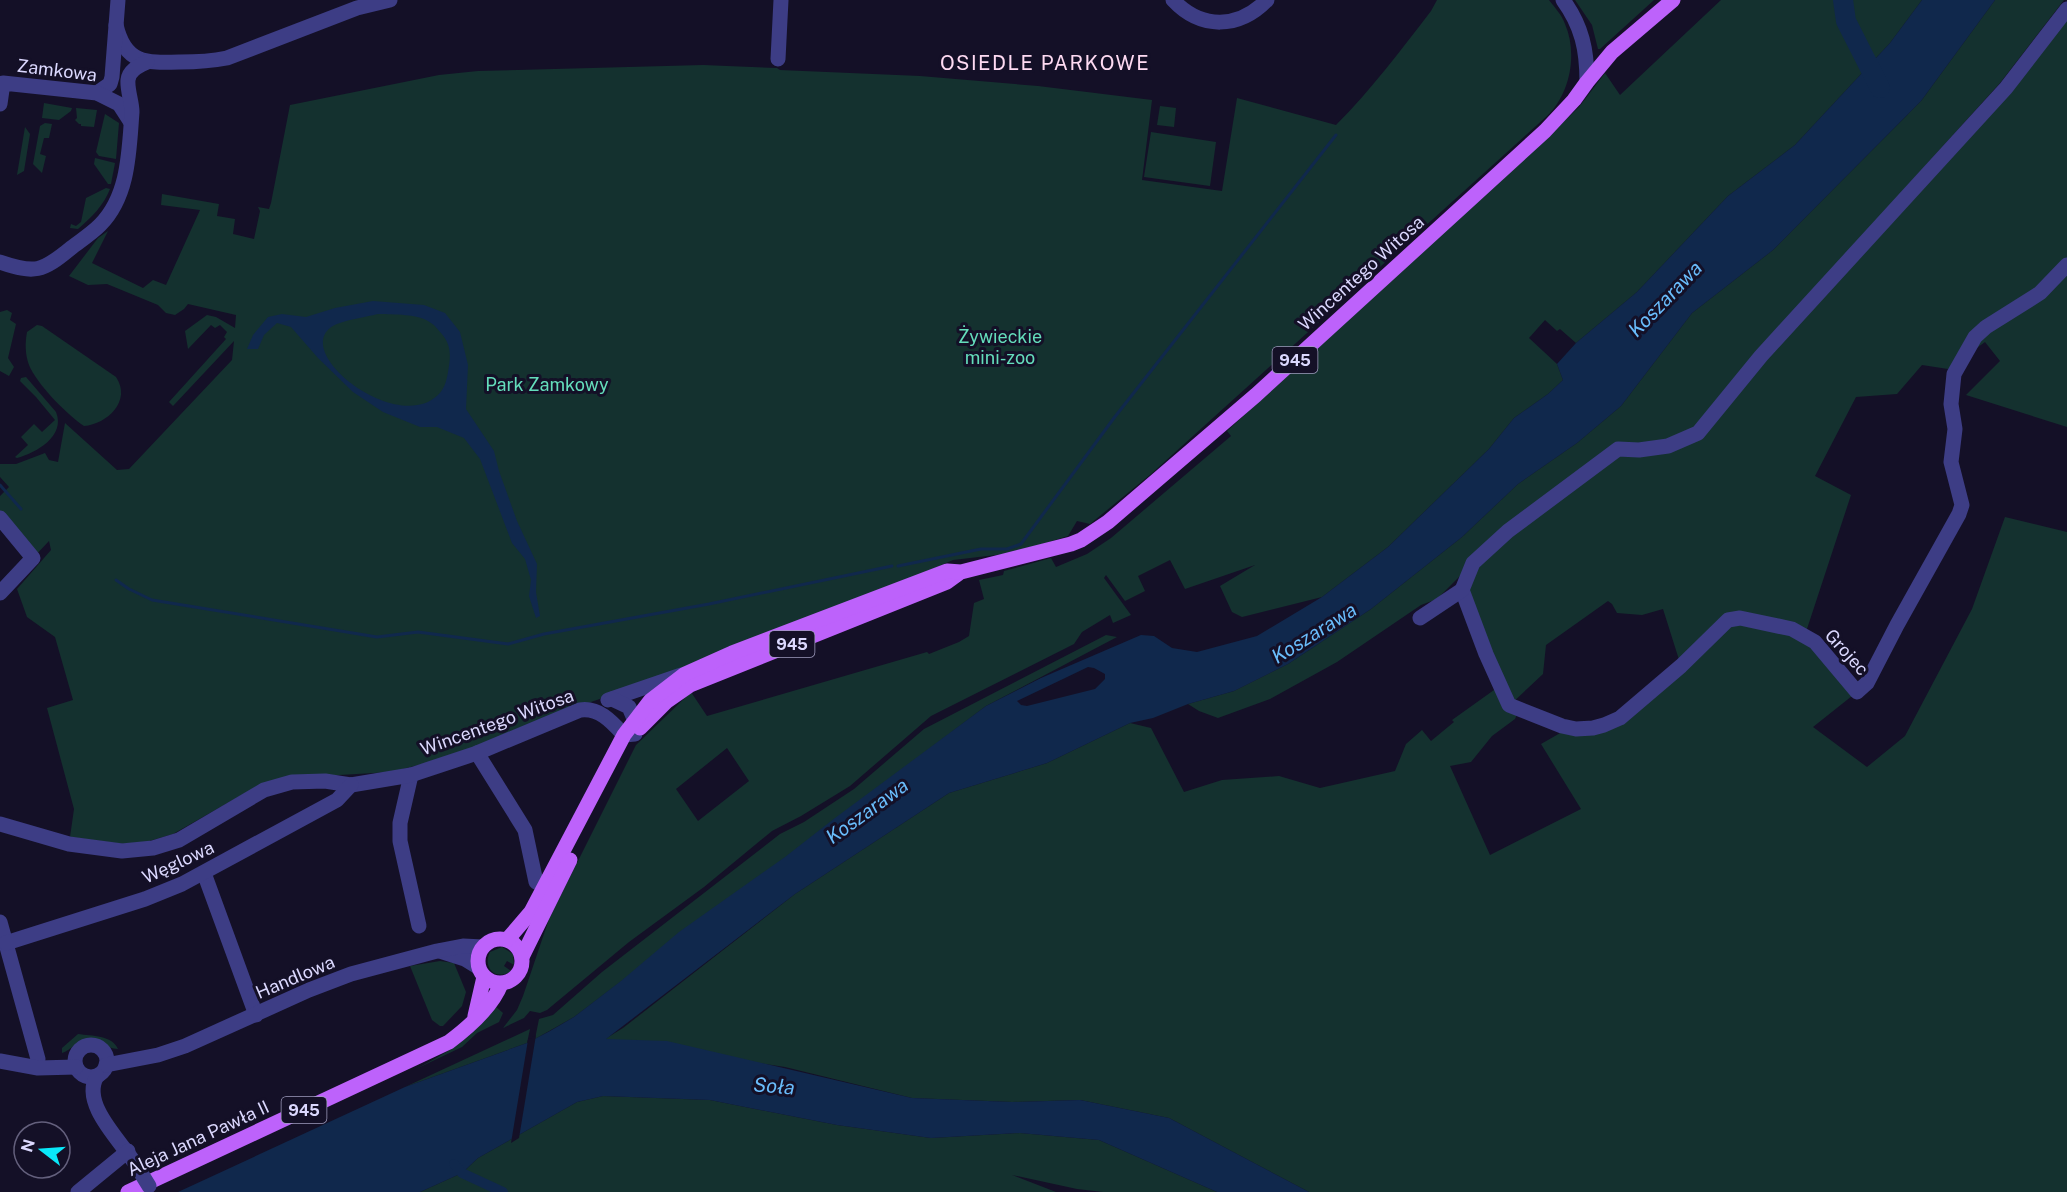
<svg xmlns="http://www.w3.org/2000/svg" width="2067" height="1192" font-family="'Public Sans',sans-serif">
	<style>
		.green { fill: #14312f; fill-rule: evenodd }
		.water { fill: #10284c; fill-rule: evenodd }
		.pier { fill: #141027 }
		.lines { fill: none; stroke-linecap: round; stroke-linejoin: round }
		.stream { stroke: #10284c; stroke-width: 3 }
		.canal { stroke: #10284c; stroke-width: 10 }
		.river { stroke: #10284c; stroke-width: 20 }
		.minor { stroke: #3d3d85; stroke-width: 15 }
		.major { stroke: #bd62fb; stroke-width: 15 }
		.minor-bridge { stroke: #3d3d85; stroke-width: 15 }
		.labels { text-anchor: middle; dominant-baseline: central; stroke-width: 6; stroke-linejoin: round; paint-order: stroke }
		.shield { fill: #141027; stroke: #9f9cbe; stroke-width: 1.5 }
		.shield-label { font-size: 16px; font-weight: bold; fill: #dbd8fe }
		.street-label { font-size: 18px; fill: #dbd8fe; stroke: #141027 }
		.park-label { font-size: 18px; fill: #64ddbb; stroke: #141027 }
		.neighbourhood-label { font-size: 20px; letter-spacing: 1.5px; fill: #fedaf2; stroke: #141027 }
		.water-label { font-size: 20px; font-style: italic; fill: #69bcfb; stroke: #141027 }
	</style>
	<rect width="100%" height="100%" fill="#141027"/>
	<!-- green -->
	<g class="green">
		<path d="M1437,0H1549C1555,8 1562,15 1565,24C1578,54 1570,94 1547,116L1151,474L1090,524L1077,521L1068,536L1013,553L953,560L898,584L649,682L559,713L446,758L391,772L288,778L261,784L173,834L146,842L123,844L70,837L74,809L47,708L73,700L55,637L27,617L17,589L51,550L49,541L33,558L32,548L0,511V496L9,487L0,477V464H16L45,453L49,460L58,462L65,423L117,470L129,469L232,360L234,341L173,406L169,402L226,339L224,337L227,332L220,325L215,328L211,325L188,349L185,331L207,315L216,317L235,328L236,315L188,304L184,309L175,315L166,313L158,305L107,284L88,285L69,276L98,238L108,231L92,263L143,288L153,280L166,285L200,210L161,205L162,194L219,204L217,216L235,219L233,234L254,239L260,211L258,207L269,209L271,203L290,105L439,75L478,71L703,65L777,68L780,70L920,76L1038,86L1152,100L1142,180L1222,191L1237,98L1336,125C1371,90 1401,50 1431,11Z"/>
		<polygon points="1575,0 1654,0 1600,49 1598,49 1592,25"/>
		<path d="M1721,0H1922L1890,43L1795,145L1728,196L1637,292L1576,343L1560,329L1557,331L1545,320L1529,338L1557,364L1563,380L1548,394L1514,418L1489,449L1388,547L1322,597L1242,617L1232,612L1220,586L1255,565L1185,589L1170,560L1138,576L1145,591L1125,601L1106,575L1104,578L1131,615L1113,623L1110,615L1082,632L1074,644L931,716L850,786L801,816L772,831L704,887L629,942L547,1010L540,1013L530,1011L524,1018L503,1028L517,1010L523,996L549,919L636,745L691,692L707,716L927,652L929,654L959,642L969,636L974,603L984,599L979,580L1003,575L1004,571L1051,558L1056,567L1087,554L1111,538L1231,436L1227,431L1552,133L1579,107L1605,73L1620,95ZM727,748L749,781L698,821L676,789Z"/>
		<path d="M1995,0H2064L2000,83L1905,188L2067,20V427L1966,395L2000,361L1985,342L1948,369L1922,365L1897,394L1856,397L1815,476L1851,495L1805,635L1857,692L1813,727L1867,767L1905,736L1972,609L2005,517L2067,532V1192H1309L1169,1118L1080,1100L1012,1102L912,1098L785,1067L605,1039L623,1028L795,894L949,793L1047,763L1130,723L1151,728L1184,792L1222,780L1279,776L1320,788L1395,771L1406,744L1422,730L1431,741L1454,722L1452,720L1501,685L1462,590L1471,565L1437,599L1421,605L1337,662L1270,699L1218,718L1199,711L1188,704L1234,691L1288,664L1371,609L1462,537L1518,484L1577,443L1621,406L1692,313L1773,250L1921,101ZM1608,601L1612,604L1617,613L1642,615L1663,609L1681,666L1593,728L1562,732L1541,744L1581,809L1490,855L1450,766L1471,762L1492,736L1515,719L1519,710L1510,705L1543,674L1546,645Z"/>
		<polygon points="44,103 72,108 71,111 59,120 42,118"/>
		<polygon points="1160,106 1176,108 1174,127 1157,125"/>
		<polygon points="76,108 97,110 94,127 81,126 81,124 79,124 75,120 77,118"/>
		<polygon points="105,114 119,123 116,159 99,156 96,152"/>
		<polygon points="45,123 52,124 49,138 44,138 40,154 46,156 42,173 33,164 40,126"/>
		<polygon points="25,127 30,134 24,171 17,175"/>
		<polygon points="1151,132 1216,142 1210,186 1144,177"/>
		<polygon points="95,158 115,163 111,184 108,184 94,164"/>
		<path d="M106,188L110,189C104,205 91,218 78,229L70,228L71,224L76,226L81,222L86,198Z"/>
		<polygon points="7,310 12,313 10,320 16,324 8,358 14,367 9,376 0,371 0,312"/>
		<path d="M37,325L42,326L116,377C132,401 107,424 84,426C67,415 36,383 29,365C25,354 25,343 27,332Z"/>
		<path d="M26,377L56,412C66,436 36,453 17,458L15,457L28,445L21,437L34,424L42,432L55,420L36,397L20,381L21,378Z"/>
		<polygon points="1106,635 1117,637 986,706 574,1017 535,1039 539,1019 553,1015 602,972 780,834 804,822 854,789 924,729"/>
		<path d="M502,947L513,954L514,965L507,961L504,966L511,971C496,981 482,968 490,952Z"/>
		<polygon points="440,961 454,963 466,992 462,1006 443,1026 440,1026 432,1020 410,966"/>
		<path d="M495,1006L503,1013L499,1022L477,1033L462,1047L416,1069C451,1050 472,1039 495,1006Z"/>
		<polygon points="530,1029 527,1043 405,1087"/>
		<path d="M78,1034C92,1036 112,1035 118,1049C105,1049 96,1037 84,1040C76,1042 71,1050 62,1053V1048Z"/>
		<polygon points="603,1096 710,1100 837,1125 931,1138 1020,1133 1099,1140 1217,1192 1103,1192 1077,1189 1012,1175 1056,1192 420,1192 462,1173 478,1158 577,1102"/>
	</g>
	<!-- water -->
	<g class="water">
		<path d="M1922,0H1995L1921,101L1773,250L1692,313L1621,406L1577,443L1518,484L1462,537L1371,609L1288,664L1234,691L1188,704L1153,718L1130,723L1047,763L949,793L795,894L606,1039L667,1041L912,1098L1012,1102L1080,1100L1169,1118L1309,1192H1217L1099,1140L1020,1133L931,1138L837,1125L710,1100L603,1096L577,1102L478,1158L462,1173L420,1192H178L405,1087L527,1043L550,1031L574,1017L621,981L679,932L785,857L835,818L986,706L1041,678L1141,635L1154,636L1172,648L1197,652L1257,636L1322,597L1388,547L1489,449L1514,418L1548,394L1563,380L1557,364L1576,343L1637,292L1728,196L1795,145L1890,43ZM1088,667L1094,668L1105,674V679L1095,689L1027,706L1021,705L1017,701Z"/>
		<path d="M373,301L424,305L445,313L460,332L468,365L466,409L494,451L499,471L517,521L537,564L536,592L540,616L536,618L529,596L531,580L525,559L512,543L480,459L464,438L437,427H420L383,412L353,392L318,358L291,327L277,323L264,335L258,349H247L253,335L268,317L282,314L306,317L335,308ZM378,314C394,315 418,313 431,323C435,325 438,330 441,333C450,343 451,353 449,366C447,378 446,387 438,395C398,434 295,356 330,328C338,321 366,317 378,314Z"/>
	</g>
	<!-- pier -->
	<polygon class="pier" points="536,1035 519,1138 511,1143 528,1040"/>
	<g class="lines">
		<!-- stream -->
		<g class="stream">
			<polyline points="0,485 21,509"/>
			<polyline points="898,566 981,549 1007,549 1021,544 1114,418 1336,135"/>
			<polyline points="116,580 129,589 152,600 377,637 418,632 508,644 544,634 709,604 892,566"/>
		</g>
		<!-- canal -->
		<polyline class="canal" points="454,1164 462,1173 503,1192"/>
		<!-- river -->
		<polyline class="river" points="1843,0 1846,21 1880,88"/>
		<!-- minor -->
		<g class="minor">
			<path d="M1173,0C1201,30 1239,29 1267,0"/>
			<path d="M1563,0C1582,26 1587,50 1587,82"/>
			<path d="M116,25C125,64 146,63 180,62C196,62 212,61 227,58L357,8L390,0"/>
			<polyline points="778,59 781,0"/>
			<polyline points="97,93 110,84 112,77 118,0"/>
			<polyline points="0,104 3,83 97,93 119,104 130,121"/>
			<path d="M0,262C35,274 42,272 71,248C80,241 91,234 100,225C129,196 129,151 132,112C132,102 127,90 128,80C129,70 139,66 147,62"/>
			<polyline points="0,518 33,558 0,593"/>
			<polyline points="1462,590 1486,654 1509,705 1562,726 1576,729 1593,728 1604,725 1620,718 1681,666 1728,620 1740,618 1792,629 1815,642 1857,692 1867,683 1897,625 1959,514 1962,505 1951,462 1955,429 1951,404 1954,374 1975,337 1986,327 2040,293 2067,265"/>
			<polyline points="1420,618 1462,590 1473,563 1508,531 1618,449 1639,450 1668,446 1698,433 1761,356 2006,88 2067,9"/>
			<polyline points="608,700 681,675"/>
			<polyline points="477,753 525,830 536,882"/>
			<polyline points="411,775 400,823 400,841 419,926"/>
			<path d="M0,824L69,844L122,851L153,848L179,840L264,790L292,782L325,781L351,785L411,775L477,753L580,710C599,707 612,722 624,735L635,734V721L629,707L612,699"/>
			<polyline points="204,873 256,1015"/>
			<polyline points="0,922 38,1059"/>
			<polyline points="6,943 145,899 182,884 337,800 351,785"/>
			<polyline points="440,951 465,959 478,967"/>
			<circle cx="91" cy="1061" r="16"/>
			<polyline points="0,1061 38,1068 76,1067"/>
			<polyline points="106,1065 158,1055 185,1046 309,990 351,974 437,951 463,946 483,947"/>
			<path d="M97,1076C80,1104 122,1142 136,1165"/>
			<polyline points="78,1192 128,1151"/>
		</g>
		<!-- major -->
		<g class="major">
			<polyline points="640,728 667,701 690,685 947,582 958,574"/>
			<circle cx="500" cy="961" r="22"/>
			<polyline points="507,940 531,912 624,735 650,701 685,674 732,653 947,571 961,572 1071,544 1081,540 1108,522 1256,395 1545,131 1574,100 1587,82 1612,52 1673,0"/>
			<polyline points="522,957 570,860"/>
			<polyline points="475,1016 484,977"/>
			<path d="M128,1192L449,1042C469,1027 492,1007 501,984"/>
		</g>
		<!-- minor-bridge -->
		<polyline class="minor-bridge" points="136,1165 149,1186"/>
	</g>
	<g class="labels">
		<!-- shield labels -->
		<g class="shield">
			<rect x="1272.5" y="347" width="45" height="26" rx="4.5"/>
			<rect x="769.5" y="631" width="45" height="26" rx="4.5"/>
			<rect x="281.5" y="1097" width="45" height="26" rx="4.5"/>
		</g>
		<g class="shield-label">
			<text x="1295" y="360">945</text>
			<text x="792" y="644">945</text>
			<text x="304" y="1110">945</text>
		</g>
		<!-- street labels -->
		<g class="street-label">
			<text transform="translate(57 70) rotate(7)">Zamkowa</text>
			<text transform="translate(1361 273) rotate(-42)">Wincentego Witosa</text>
			<text transform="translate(1847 652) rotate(48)">Grojec</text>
			<text transform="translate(497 722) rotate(-20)">Wincentego Witosa</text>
			<text transform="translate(178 862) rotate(-25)">Węglowa</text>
			<text transform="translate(295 977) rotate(-23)">Handlowa</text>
			<text transform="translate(198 1138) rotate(-25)">Aleja Jana Pawła II</text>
		</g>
		<!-- park labels -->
		<g class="park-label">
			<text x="1000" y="336">Żywieckie<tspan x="1000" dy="21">mini-zoo</tspan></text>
			<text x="547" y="384">Park Zamkowy</text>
		</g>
		<!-- neighbourhood labels -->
		<g class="neighbourhood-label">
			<text x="1045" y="63">OSIEDLE PARKOWE</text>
		</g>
		<!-- water labels -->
		<g class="water-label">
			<text transform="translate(1665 299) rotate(-46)">Koszarawa</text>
			<text transform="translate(1314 633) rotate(-32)">Koszarawa</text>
			<text transform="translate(867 811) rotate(-36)">Koszarawa</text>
			<text transform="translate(774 1086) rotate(5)">Soła</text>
		</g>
	</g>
	<!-- north arrow -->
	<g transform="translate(42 1150) rotate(287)"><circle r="28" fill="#141027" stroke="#64607d" stroke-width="1.5"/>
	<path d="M0-4.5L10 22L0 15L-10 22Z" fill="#09e8f9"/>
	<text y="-9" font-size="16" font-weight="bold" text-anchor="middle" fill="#dbd8fe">N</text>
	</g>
</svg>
